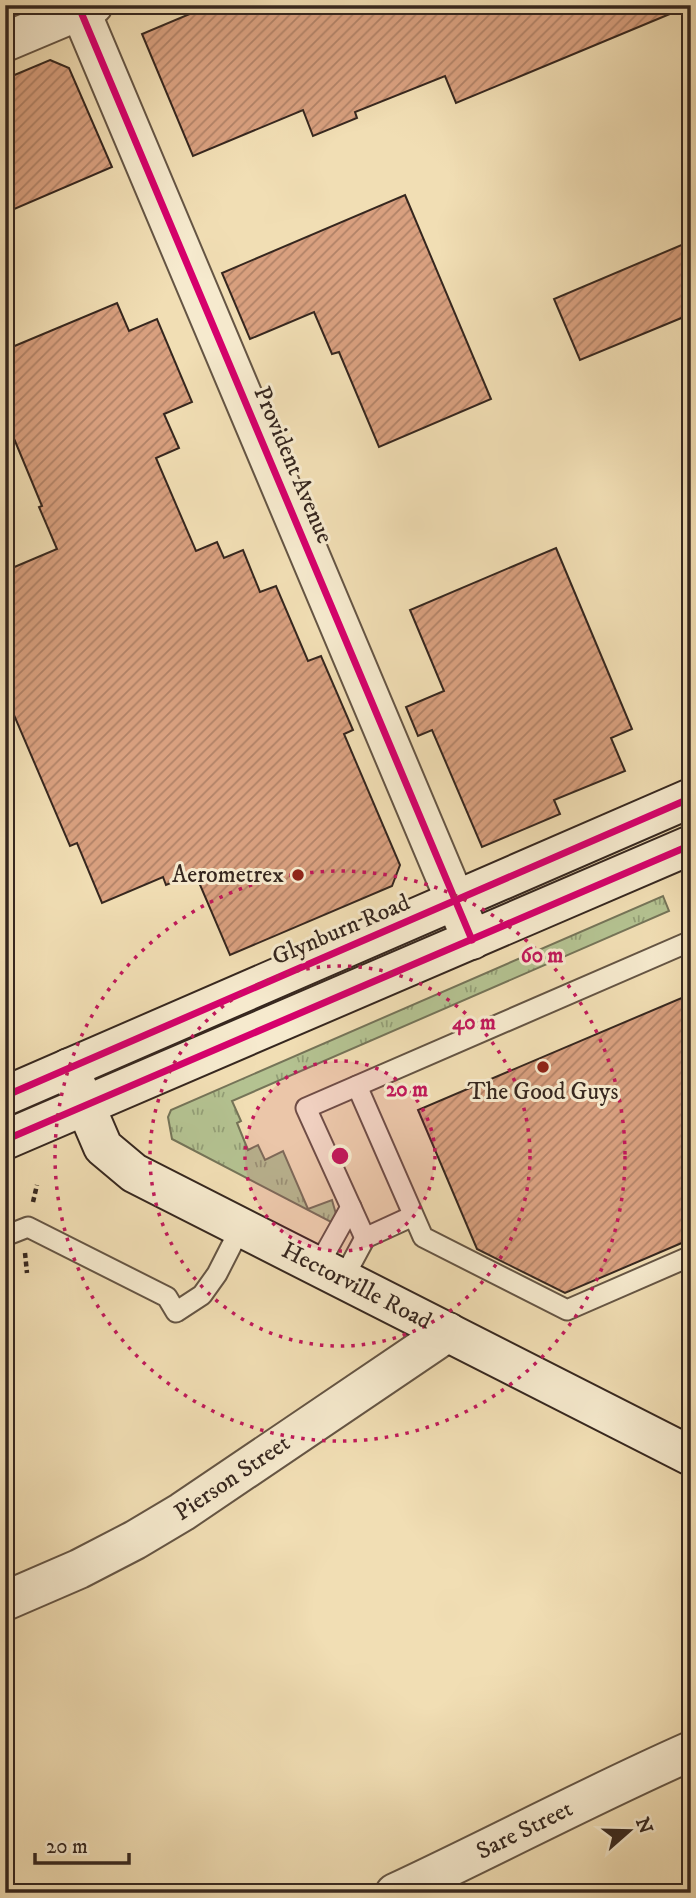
<svg xmlns="http://www.w3.org/2000/svg" width="696" height="1898" font-family="'IM FELL DW Pica',serif">
	<style>
		.grass { fill: url(#grass-tufts); stroke: #757458; stroke-width: 2 }
		.building { fill: url(#building-hatch); stroke: #36271f; stroke-width: 2 }
		.lines { fill: none; stroke-linecap: round; stroke-linejoin: round }
		.lane-casing { stroke: #655544; stroke-width: 23 }
		.street-casing { stroke: #655544; stroke-width: 42 }
		.secondary-casing { stroke: #36271f; stroke-width: 42 }
		.path { stroke: #36271f; stroke-width: 4.5; stroke-dasharray: 5 3.5; stroke-linecap: butt }
		.lane { stroke: #f6eace; stroke-width: 19 }
		.street { stroke: #f6eace; stroke-width: 38 }
		.secondary { stroke: #f6eace; stroke-width: 38 }
		.cycleway-casing { stroke: #f6eace; stroke-width: 11 }
		.cycleway { stroke: #d6006c; stroke-width: 7 }
		.ring { fill: none; stroke: #c2185b; stroke-width: 3.5; stroke-dasharray: 3.5 7 }
		.poi-dot { fill: #8f2418; stroke: #f6eace; stroke-width: 2.5 }
		.labels { text-anchor: middle; dominant-baseline: central; stroke-width: 6; stroke-linejoin: round; paint-order: stroke }
		.street-label { font-size: 24px; fill: #36271f; stroke: #f6eace }
		.poi-label { font-size: 24px; fill: #36271f; stroke: #f6eace; text-anchor: end }
		.centre { fill: #c2185b; stroke: #f6eace; stroke-width: 3.5 }
		.ring-label { font-size: 21px; text-anchor: middle; font-weight: bold; fill: #c2185b; stroke: #f6eace; stroke-width: 6; stroke-linejoin: round; paint-order: stroke }
	</style>
	<defs>
		<pattern id="grass-tufts" width="24" height="20" patternUnits="userSpaceOnUse" patternTransform="scale(1.75)"><rect width="24" height="20" fill="#b4c291"/><path d="M3 7l-1-3M5 7V3M7 7l1-3M15 17l-1-3M17 17v-4M19 17l1-3" fill="none" stroke="#939e76"/></pattern>
		<pattern id="building-hatch" width="6" height="6" patternUnits="userSpaceOnUse" patternTransform="scale(1.75)"><rect width="6" height="6" fill="#d9a07f"/><path d="M-1 1l2-2M0 6l6-6M5 7l2-2" fill="none" stroke="#b18267"/></pattern>
	</defs>
	<rect width="100%" height="100%" fill="#f1deb4"/>
	<filter id="stains"><feTurbulence type="fractalNoise" baseFrequency=".00286" numOctaves="4"/><feColorMatrix values="0 0 0 0 .2 0 0 0 0 .09 0 0 0 0 .02 0 0 0 .5 -.17"/></filter>
	<radialGradient id="worn" r=".72"><stop offset=".6" stop-color="#630" stop-opacity="0"/><stop offset="1" stop-color="#630" stop-opacity=".3"/></radialGradient>
	<!-- grass -->
	<polygon class="grass" points="663,896 669,911 232,1101 241,1121 237,1123 248,1150 258,1145 265,1160 283,1151 308,1209 332,1200 336,1214 331,1222 172,1139 168,1117 171,1110"/>
	<!-- building -->
	<g class="building">
		<polygon points="211,5 689,5 689,6 456,103 445,76 355,112 357,118 313,136 303,110 193,156 142,34"/>
		<polygon points="50,60 69,68 112,167 5,213 5,79"/>
		<polygon points="405,195 491,399 379,447 339,352 332,354 314,312 250,339 222,273"/>
		<polygon points="691,241 691,314 580,360 554,299"/>
		<polygon points="117,303 129,331 157,319 192,402 164,414 179,448 156,458 196,551 217,542 224,558 243,550 260,592 276,586 308,661 321,656 353,730 344,734 400,865 392,886 230,955 195,873 166,885 163,877 102,903 77,843 70,846 14,715 5,719 5,571 57,549 39,507 42,506 5,417 5,350"/>
		<polygon points="556,548 632,729 611,738 625,771 554,800 560,814 482,847 432,730 418,736 406,707 444,691 410,610"/>
		<polygon points="691,994 691,1239 565,1293 477,1249 418,1110"/>
	</g>
	<g class="lines">
		<!-- lane casing -->
		<g class="lane-casing">
			<g id="lane">
				<polyline points="357,1086 423,1237 567,1310 691,1256"/>
				<polyline points="5,1236 28,1227 167,1297 176,1312 202,1295 217,1274 241,1227"/>
				<polyline points="365,1238 306,1108 691,941"/>
				<polyline points="318,1266 351,1207"/>
				<polyline points="343,1279 365,1238 413,1216"/>
			</g>
		</g>
		<!-- street casing -->
		<g class="street-casing">
			<g id="street">
				<polyline points="78,5 472,940"/>
				<polyline points="5,42 93,5"/>
				<path id="s1" d="M5,1601L79,1569L135,1540L182,1512L448,1332"/>
				<path id="s2" d="M395,1893C494,1847 591,1795 691,1751"/>
			</g>
		</g>
		<!-- secondary casing -->
		<g class="secondary-casing">
			<g id="secondary">
				<path id="s3" d="M69,1068L103,1147L134,1173L691,1456"/>
				<polyline points="5,1096 691,798"/>
				<polyline points="5,1140 691,845"/>
			</g>
		</g>
		<!-- path -->
		<g class="path">
			<polyline points="33,1202 37,1185"/>
			<polyline points="25,1253 27,1273"/>
		</g>
		<!-- lane -->
		<use href="#lane" class="lane"/>
		<!-- street -->
		<use href="#street" class="street"/>
		<!-- secondary -->
		<use href="#secondary" class="secondary"/>
		<!-- cycleway casing -->
		<g class="cycleway-casing">
			<g id="cycleway">
				<polyline points="78,5 472,940"/>
				<polyline points="5,1096 691,798"/>
				<polyline points="5,1140 691,845"/>
			</g>
		</g>
		<!-- cycleway -->
		<use href="#cycleway" class="cycleway"/>
	</g>
	<!-- distance rings -->
	<circle cx="340" cy="1156" r="95" fill="#c2185b" fill-opacity=".12"/>
	<g class="ring">
		<circle cx="340" cy="1156" r="95"/>
		<circle cx="340" cy="1156" r="190"/>
		<circle cx="340" cy="1156" r="285"/>
	</g>
	<!-- markers -->
	<g class="poi-dot">
		<circle cx="298" cy="875" r="7"/>
		<circle cx="543" cy="1067" r="7"/>
	</g>
	<g class="labels">
		<!-- street labels -->
		<g class="street-label">
			<text transform="translate(293 465) rotate(67)">Provident Avenue</text>
			<text transform="translate(341 930) rotate(-23)">Glynburn Road</text>
			<text stroke="none"><textPath href="#s3" startOffset="376">Hectorville Road</textPath></text>
			<text stroke="none"><textPath href="#s1" startOffset="259">Pierson Street</textPath></text>
			<text stroke="none"><textPath href="#s2" startOffset="144">Sare Street</textPath></text>
		</g>
		<!-- poi labels -->
		<g class="poi-label">
			<text x="284" y="875">Aerometrex</text>
			<text x="543" y="1092" text-anchor="middle">The Good Guys</text>
		</g>
	</g>
	<circle cx="340" cy="1156" r="10" class="centre"/>
	<g class="ring-label">
		<text x="542" y="962">60 m</text>
		<text x="474" y="1029">40 m</text>
		<text x="407" y="1096">20 m</text>
	</g>
	<!-- margin -->
	<rect width="696" height="1898" fill="none" stroke="#f1deb4" stroke-width="28"/>
	<rect x="7" y="7" width="682" height="1884" fill="none" stroke="#36271f" stroke-width="3.5"/>
	<rect x="14" y="14" width="668" height="1870" fill="none" stroke="#36271f" stroke-width="2"/>
	<!-- north arrow -->
	<g transform="translate(629 1831) rotate(70)" stroke="#f6eace" stroke-width="5" paint-order="stroke">
	<path d="M0-5L12 26L0 18L-12 26Z" fill="#36271f"/>
	<text y="-10" font-size="19" font-weight="bold" text-anchor="middle" fill="#36271f">N</text>
	</g>
	<!-- scale -->
	<path d="M35 1853v10h94v-10" fill="none" stroke="#36271f" stroke-width="3.5"/>
	<text x="46" y="1853" font-size="21" fill="#36271f" stroke="#f6eace" stroke-width="5" paint-order="stroke">20 m</text>
	<rect width="100%" height="100%" filter="url(#stains)"/>
	<rect width="100%" height="100%" fill="url(#worn)"/>
</svg>
